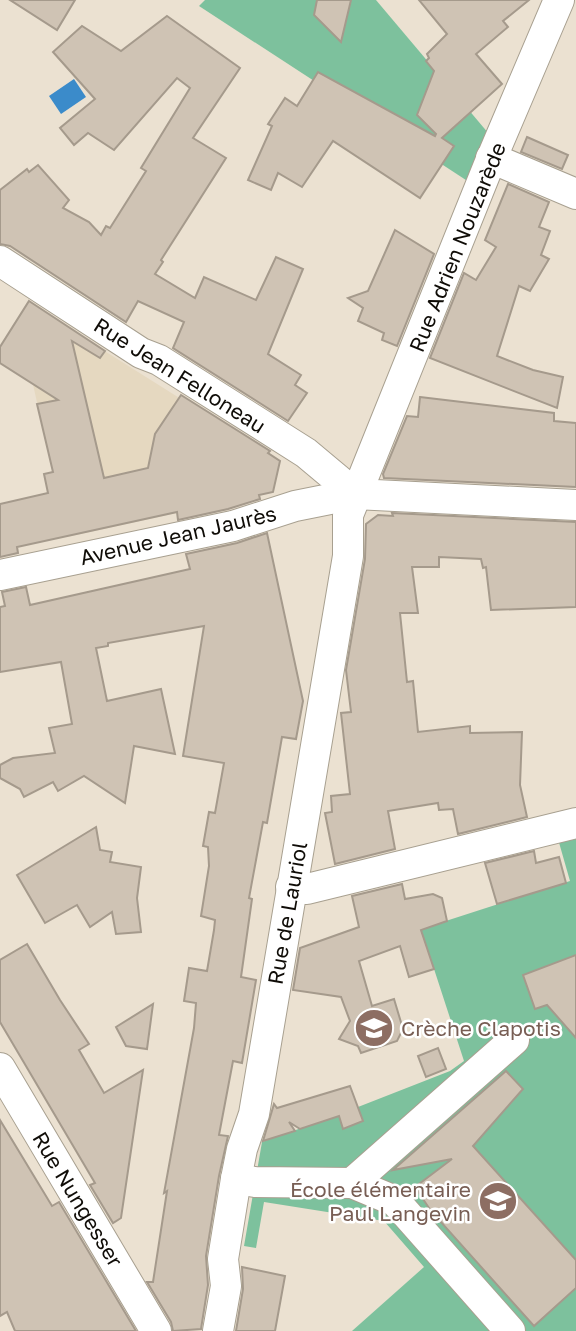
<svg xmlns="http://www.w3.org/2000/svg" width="576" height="1331" font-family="'Golos Text',sans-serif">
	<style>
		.built { fill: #e5d8c0 }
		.green { fill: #7dc19d }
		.water { fill: #3b8bca }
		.building { fill: #cfc3b4; stroke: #a59a8c; stroke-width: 2 }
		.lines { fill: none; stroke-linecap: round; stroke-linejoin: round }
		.minor-casing { stroke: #a8a090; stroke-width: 32 }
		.minor { stroke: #fff; stroke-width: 30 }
		.labels { text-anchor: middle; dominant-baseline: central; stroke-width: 5; stroke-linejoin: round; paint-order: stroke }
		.street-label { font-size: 21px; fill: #0f0c07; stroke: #fff }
		.education-label { font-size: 21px; fill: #785e54; stroke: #fff; text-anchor: start }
	</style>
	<rect width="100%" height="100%" fill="#ebe1d1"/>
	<!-- built -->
	<polygon class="built" points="28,303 280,461 273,492 67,537 30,371 0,363 0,347"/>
	<!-- green -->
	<g class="green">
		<polygon points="205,0 376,0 489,134 469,182 199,6"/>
		<polygon points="576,834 576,1331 352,1331 424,1267 384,1221 264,1202 256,1248 244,1246 262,1142 338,1115 344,1129 363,1121 358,1107 450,1071 464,1061 421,929 570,881 558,839"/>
	</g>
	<!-- water -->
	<polygon class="water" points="74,79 86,97 61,114 49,96"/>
	<!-- building -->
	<g class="building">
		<polygon points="10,0 75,0 57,30"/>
		<polygon points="317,0 351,0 341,42 314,15"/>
		<polygon points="419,0 529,0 503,21 508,27 476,54 502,84 442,138 454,146 420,198 333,141 302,187 278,173 271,190 248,180 272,126 268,124 285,98 297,106 318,72 435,136 436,134 417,115 434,71 426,61 429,58 427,54 447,34"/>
		<polygon points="167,16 240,68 193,138 226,158 161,260 163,262 155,274 195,298 204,277 256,300 276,257 303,269 268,354 301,375 295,385 307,393 288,421 173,348 184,322 138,301 126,322 10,246 0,244 0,190 27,169 29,172 38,165 69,200 63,208 89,222 101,235 106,226 110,228 146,171 141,168 190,88 177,78 114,150 88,133 74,145 60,128 95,99 53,52 82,26 121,51"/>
		<polygon points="527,137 568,155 562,169 521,152"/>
		<polygon points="508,184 549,202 539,227 550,231 541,255 549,259 530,291 519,286 497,356 533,370 563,377 557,408 430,358 464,273 476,280 496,247 485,240"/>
		<polygon points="395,230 434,254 397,346 382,340 384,333 358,321 363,308 348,298 368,291"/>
		<polygon points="29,301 105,351 100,358 72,341 104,478 148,468 155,434 181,395 270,451 268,453 280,461 273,492 259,495 260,499 228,509 178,520 177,512 17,547 18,553 0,557 0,504 48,493 44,474 53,472 37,404 58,400 0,363 0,347"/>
		<polygon points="420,397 554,413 554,421 576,423 576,487 384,478 383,474 407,416 418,417"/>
		<polygon points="392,513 576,522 576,607 491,610 486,567 483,568 481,559 439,557 439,567 412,567 418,613 400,613 407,682 413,681 418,732 470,726 470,733 522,732 520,785 527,817 458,834 453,809 439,810 438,803 388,811 395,849 335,864 325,813 332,812 331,796 350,794 341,713 351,712 346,670 365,559 366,524 378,515 393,516"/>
		<polygon points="267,533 303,701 296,739 282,737 267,823 263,822 249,898 252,899 241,977 256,980 242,1063 233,1061 219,1135 228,1136 219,1176 206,1256 208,1285 201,1329 173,1331 171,1322 147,1282 153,1282 167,1191 164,1193 194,1028 196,1003 184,1001 189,968 207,971 214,930 215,920 201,916 209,866 208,847 203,846 209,812 215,813 224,763 183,756 204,626 108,643 108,646 96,648 107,701 161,689 175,754 134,746 125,803 84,776 58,791 53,782 24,797 20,789 0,778 0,765 13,758 55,753 49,728 72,724 61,662 0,672 0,607 5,606 2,592 26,587 30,605 190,569 186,554 237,543"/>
		<polygon points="96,827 100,850 112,852 110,862 141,867 137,898 141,932 116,934 112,912 90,927 77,905 45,923 17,875"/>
		<polygon points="534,851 536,863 559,857 566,883 497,904 485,863"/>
		<polygon points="402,884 405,899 433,894 442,898 447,921 421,930 434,969 409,977 400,946 359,961 372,1006 394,999 403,1029 397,1041 361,1053 358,1046 339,1039 350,1021 341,997 293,990 300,948 359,927 352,896"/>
		<polygon points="27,944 60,1000 89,1044 79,1050 104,1093 143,1070 121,1218 113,1223 90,1185 95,1183 0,1022 0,960"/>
		<polygon points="576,955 576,1038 547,1005 535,1009 523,975"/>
		<polygon points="153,1004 147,1049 126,1046 116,1027"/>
		<polygon points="438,1048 446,1069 426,1077 418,1056"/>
		<polygon points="506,1071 523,1089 473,1146 576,1260 576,1288 534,1326 431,1211 415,1187 452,1159 393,1170"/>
		<polygon points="350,1086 363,1121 343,1129 339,1116 300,1129 289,1122 295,1131 263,1141 274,1104 277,1108"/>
		<polygon points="0,1120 52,1206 59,1202 136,1331 15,1331 7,1312 0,1316"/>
		<polygon points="242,1267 285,1276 275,1331 236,1331 243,1289"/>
	</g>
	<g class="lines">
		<!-- minor casing -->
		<g class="minor-casing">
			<g id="minor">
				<polyline points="491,158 576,194"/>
				<polyline points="0,261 141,353 159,360 306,453 355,494"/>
				<polyline points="0,575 233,526 295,506 355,494 576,505"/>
				<polyline points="291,887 307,889 576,823"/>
				<polyline points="0,1068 156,1331"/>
				<polyline points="236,1179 255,1182 352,1183 514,1040"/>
				<polyline points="352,1183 395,1201 510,1331"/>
				<polyline points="218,1331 226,1286 223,1259 236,1179 242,1149 254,1114 348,556 348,515 490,162 559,0"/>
			</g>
		</g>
		<!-- minor -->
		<use href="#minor" class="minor"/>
	</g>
	<!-- icons -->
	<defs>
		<g id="school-disc" transform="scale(2.0125)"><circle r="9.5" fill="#8d6e63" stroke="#fff"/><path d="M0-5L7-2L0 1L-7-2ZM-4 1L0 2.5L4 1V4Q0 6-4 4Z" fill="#fff"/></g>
	</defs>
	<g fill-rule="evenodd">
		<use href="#school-disc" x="374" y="1028"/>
		<use href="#school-disc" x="498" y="1201"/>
	</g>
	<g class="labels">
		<!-- street labels -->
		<g class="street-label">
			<text transform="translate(457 247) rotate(-68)">Rue Adrien Nouzarède</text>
			<text transform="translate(180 375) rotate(32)">Rue Jean Felloneau</text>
			<text transform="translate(178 535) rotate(-13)">Avenue Jean Jaurès</text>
			<text transform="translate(287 913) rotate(-80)">Rue de Lauriol</text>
			<text transform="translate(78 1199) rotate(59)">Rue Nungesser</text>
		</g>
		<!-- education labels -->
		<g class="education-label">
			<text x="401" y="1028">Crèche Clapotis</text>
			<text x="471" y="1189" text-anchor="end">École élémentaire<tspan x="471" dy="24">Paul Langevin</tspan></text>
		</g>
	</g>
</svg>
